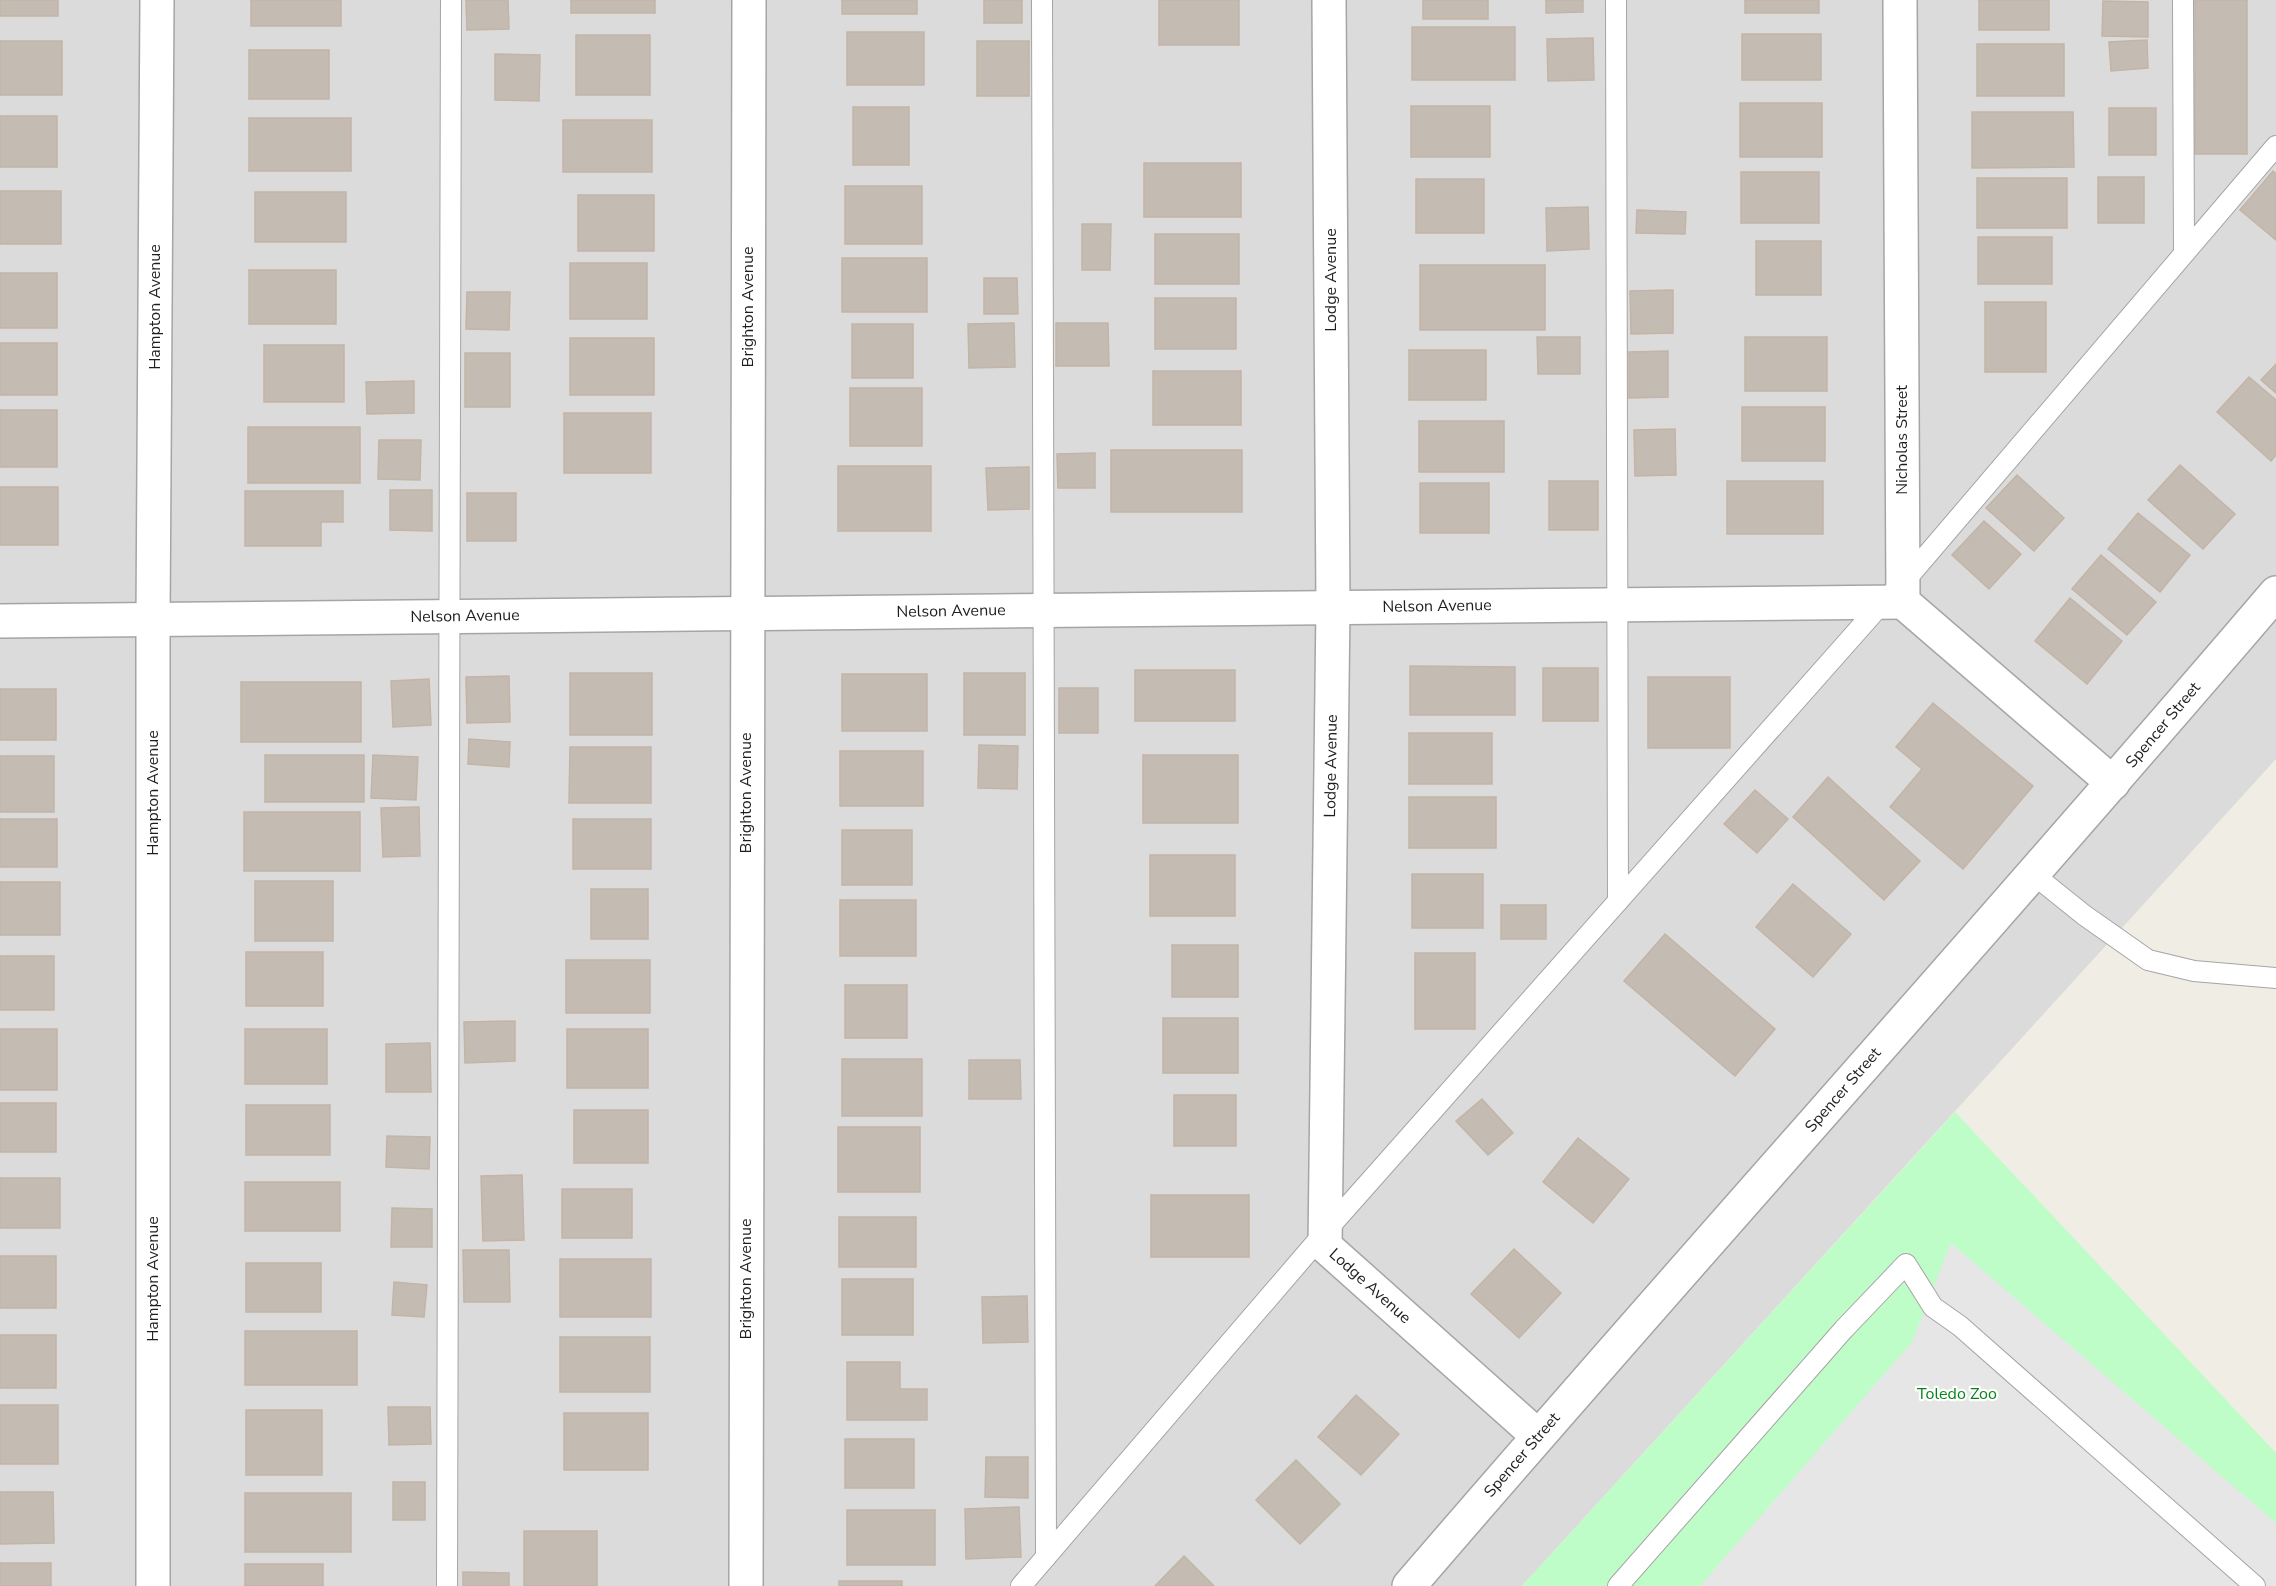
<svg xmlns="http://www.w3.org/2000/svg" width="2276" height="1586" font-family="'Nunito Sans',sans-serif">
	<style>
		.residential { fill: #dcdbdb }
		.park { fill: #befdc8 }
		.parking { fill: #e6e6e6 }
		.building { fill: #c4bcb3; stroke: #c3b4a5; stroke-width: 1.5 }
		.lines { fill: none; stroke-linecap: round; stroke-linejoin: round }
		.service-casing { stroke: #a5a5a5; stroke-width: 22 }
		.minor-casing { stroke: #a5a5a5; stroke-width: 36 }
		.tertiary-casing { stroke: #a5a5a5; stroke-width: 36 }
		.service { stroke: #fff; stroke-width: 20 }
		.minor { stroke: #fff; stroke-width: 33 }
		.tertiary { stroke: #fff; stroke-width: 33 }
		.labels { text-anchor: middle; dominant-baseline: central; stroke-width: 4.5; stroke-linejoin: round; paint-order: stroke }
		.street-label { font-size: 16px; fill: #1e1e1e; stroke: #fff }
		.park-label { font-size: 16px; fill: #058419; stroke: #fff }
	</style>
	<rect width="100%" height="100%" fill="#f0ede4"/>
	<!-- residential -->
	<polygon class="residential" points="0,0 2276,0 2276,759 1522,1586 0,1586"/>
	<!-- park -->
	<polygon class="park" points="1955,1112 2276,1453 2276,1586 1522,1586"/>
	<!-- parking -->
	<polygon class="parking" points="1951,1243 2276,1523 2276,1586 1700,1586 1912,1342"/>
	<!-- building -->
	<g class="building">
		<rect x="0" y="0" width="58" height="16"/>
		<rect x="251" y="0" width="90" height="26"/>
		<polygon points="466,0 508,0 509,29 467,30"/>
		<rect x="571" y="0" width="84" height="13"/>
		<rect x="842" y="0" width="75" height="14"/>
		<rect x="984" y="0" width="38" height="23"/>
		<rect x="1159" y="0" width="80" height="45"/>
		<rect x="1423" y="0" width="65" height="19"/>
		<polygon points="1546,0 1583,0 1583,12 1546,13"/>
		<rect x="1745" y="0" width="74" height="13"/>
		<rect x="1979" y="0" width="70" height="30"/>
		<rect x="2195" y="0" width="52" height="154"/>
		<polygon points="2103,1 2148,2 2148,37 2102,36"/>
		<rect x="1412" y="27" width="103" height="53"/>
		<rect x="847" y="32" width="77" height="53"/>
		<rect x="1742" y="34" width="79" height="46"/>
		<rect x="576" y="35" width="74" height="60"/>
		<polygon points="1593,38 1594,80 1548,81 1547,39"/>
		<polygon points="2147,40 2148,68 2111,71 2109,42"/>
		<rect x="0" y="41" width="62" height="54"/>
		<rect x="977" y="41" width="52" height="55"/>
		<rect x="1977" y="44" width="87" height="52"/>
		<rect x="249" y="50" width="80" height="49"/>
		<polygon points="495,54 540,55 539,101 495,100"/>
		<rect x="1740" y="103" width="82" height="54"/>
		<rect x="1411" y="106" width="79" height="51"/>
		<rect x="853" y="107" width="56" height="58"/>
		<rect x="2109" y="108" width="47" height="47"/>
		<polygon points="1972,112 2073,112 2074,167 1972,168"/>
		<rect x="0" y="116" width="57" height="51"/>
		<rect x="249" y="118" width="102" height="53"/>
		<rect x="563" y="120" width="89" height="52"/>
		<rect x="1144" y="163" width="97" height="54"/>
		<polygon points="2273,171 2276,174 2276,240 2240,210"/>
		<rect x="1741" y="172" width="78" height="51"/>
		<rect x="2098" y="177" width="46" height="46"/>
		<rect x="1977" y="178" width="90" height="50"/>
		<rect x="1416" y="179" width="68" height="54"/>
		<rect x="845" y="186" width="77" height="58"/>
		<rect x="0" y="191" width="61" height="53"/>
		<rect x="255" y="192" width="91" height="50"/>
		<rect x="578" y="195" width="76" height="56"/>
		<polygon points="1588,207 1589,249 1547,251 1546,208"/>
		<polygon points="1637,210 1686,212 1685,234 1636,233"/>
		<polygon points="1082,224 1111,224 1110,270 1082,270"/>
		<rect x="1155" y="234" width="84" height="50"/>
		<rect x="1978" y="237" width="74" height="47"/>
		<rect x="1756" y="241" width="65" height="54"/>
		<rect x="842" y="258" width="85" height="54"/>
		<rect x="570" y="263" width="77" height="56"/>
		<rect x="1420" y="265" width="125" height="65"/>
		<rect x="249" y="270" width="87" height="54"/>
		<rect x="0" y="273" width="57" height="55"/>
		<polygon points="984,278 1017,278 1018,314 984,314"/>
		<polygon points="1673,290 1673,333 1631,334 1630,291"/>
		<polygon points="467,292 510,292 509,330 466,329"/>
		<rect x="1155" y="298" width="81" height="51"/>
		<rect x="1985" y="302" width="61" height="70"/>
		<polygon points="1014,323 1015,367 969,368 968,324"/>
		<polygon points="1056,323 1108,323 1109,366 1056,366"/>
		<rect x="852" y="324" width="61" height="54"/>
		<polygon points="1537,337 1580,337 1580,374 1538,374"/>
		<rect x="1745" y="337" width="82" height="54"/>
		<rect x="570" y="338" width="84" height="57"/>
		<rect x="0" y="343" width="57" height="52"/>
		<rect x="264" y="345" width="80" height="57"/>
		<rect x="1409" y="350" width="77" height="50"/>
		<polygon points="1668,351 1668,397 1629,398 1629,352"/>
		<rect x="465" y="353" width="45" height="54"/>
		<polygon points="2276,364 2276,393 2261,380"/>
		<rect x="1153" y="371" width="88" height="54"/>
		<polygon points="2249,377 2276,400 2276,455 2271,461 2217,412"/>
		<polygon points="414,381 414,413 367,414 366,382"/>
		<rect x="850" y="388" width="72" height="58"/>
		<rect x="1742" y="407" width="83" height="54"/>
		<rect x="0" y="410" width="57" height="57"/>
		<rect x="564" y="413" width="87" height="60"/>
		<rect x="1419" y="421" width="85" height="51"/>
		<rect x="248" y="427" width="112" height="56"/>
		<polygon points="1675,429 1676,475 1635,476 1634,430"/>
		<polygon points="379,440 421,440 420,480 378,479"/>
		<rect x="1111" y="450" width="131" height="62"/>
		<polygon points="1095,453 1095,488 1058,488 1057,454"/>
		<polygon points="2180,465 2235,514 2203,549 2148,500"/>
		<rect x="838" y="466" width="93" height="65"/>
		<polygon points="1029,467 1029,509 988,510 986,468"/>
		<polygon points="2017,475 2064,518 2034,551 1986,508"/>
		<rect x="1549" y="481" width="49" height="49"/>
		<rect x="1727" y="481" width="96" height="53"/>
		<rect x="1420" y="483" width="69" height="50"/>
		<rect x="0" y="487" width="58" height="58"/>
		<polygon points="390,490 432,490 432,531 390,530"/>
		<polygon points="245,491 343,491 343,522 321,522 321,546 245,546"/>
		<rect x="467" y="493" width="49" height="48"/>
		<polygon points="2138,513 2190,555 2160,592 2108,549"/>
		<polygon points="1984,521 2021,554 1989,589 1952,555"/>
		<polygon points="2101,555 2156,602 2127,635 2072,589"/>
		<polygon points="2070,598 2122,641 2087,684 2035,641"/>
		<polygon points="1410,666 1515,667 1515,715 1410,715"/>
		<rect x="1543" y="668" width="55" height="53"/>
		<rect x="1135" y="670" width="100" height="51"/>
		<rect x="570" y="673" width="82" height="62"/>
		<rect x="964" y="673" width="61" height="62"/>
		<rect x="842" y="674" width="85" height="57"/>
		<polygon points="509,676 510,722 467,723 466,677"/>
		<rect x="1648" y="677" width="82" height="71"/>
		<polygon points="429,679 431,725 393,727 391,681"/>
		<rect x="241" y="682" width="120" height="60"/>
		<rect x="1059" y="688" width="39" height="45"/>
		<rect x="0" y="689" width="56" height="51"/>
		<polygon points="1933,703 2033,786 1963,869 1890,807 1922,769 1896,747"/>
		<rect x="1409" y="733" width="83" height="51"/>
		<polygon points="469,739 510,742 509,767 468,764"/>
		<polygon points="979,745 1018,746 1017,789 978,788"/>
		<polygon points="570,747 651,747 651,803 569,803"/>
		<rect x="840" y="751" width="83" height="55"/>
		<rect x="265" y="755" width="99" height="47"/>
		<polygon points="373,755 418,757 416,800 371,798"/>
		<rect x="1143" y="755" width="95" height="68"/>
		<rect x="0" y="756" width="54" height="56"/>
		<polygon points="1828,777 1920,861 1884,900 1793,817"/>
		<polygon points="1755,790 1788,819 1757,853 1724,824"/>
		<rect x="1409" y="797" width="87" height="51"/>
		<polygon points="419,807 420,856 383,857 381,808"/>
		<rect x="244" y="812" width="116" height="59"/>
		<rect x="0" y="819" width="57" height="48"/>
		<rect x="573" y="819" width="78" height="50"/>
		<rect x="842" y="830" width="70" height="55"/>
		<rect x="1150" y="855" width="85" height="61"/>
		<rect x="1412" y="874" width="71" height="54"/>
		<rect x="255" y="881" width="78" height="60"/>
		<rect x="0" y="882" width="60" height="53"/>
		<polygon points="1793,884 1851,934 1813,977 1756,927"/>
		<rect x="591" y="889" width="57" height="50"/>
		<rect x="840" y="900" width="76" height="56"/>
		<rect x="1501" y="905" width="45" height="34"/>
		<polygon points="1665,934 1775,1029 1735,1076 1624,981"/>
		<rect x="1172" y="945" width="66" height="52"/>
		<rect x="246" y="952" width="77" height="54"/>
		<rect x="1415" y="953" width="60" height="76"/>
		<rect x="0" y="956" width="54" height="54"/>
		<rect x="566" y="960" width="84" height="53"/>
		<rect x="845" y="985" width="62" height="53"/>
		<rect x="1163" y="1018" width="75" height="55"/>
		<polygon points="515,1021 515,1061 465,1063 464,1022"/>
		<rect x="0" y="1029" width="57" height="61"/>
		<rect x="245" y="1029" width="82" height="55"/>
		<rect x="567" y="1029" width="81" height="59"/>
		<polygon points="430,1043 431,1092 386,1092 386,1044"/>
		<rect x="842" y="1059" width="80" height="57"/>
		<polygon points="969,1060 1020,1060 1021,1099 969,1099"/>
		<rect x="1174" y="1095" width="62" height="51"/>
		<polygon points="1482,1099 1513,1133 1488,1155 1456,1121"/>
		<rect x="0" y="1103" width="56" height="49"/>
		<rect x="246" y="1105" width="84" height="50"/>
		<rect x="574" y="1110" width="74" height="53"/>
		<rect x="838" y="1127" width="82" height="65"/>
		<polygon points="387,1136 430,1137 429,1169 386,1167"/>
		<polygon points="1578,1138 1629,1179 1593,1223 1543,1182"/>
		<polygon points="522,1175 524,1240 483,1241 481,1176"/>
		<rect x="0" y="1178" width="60" height="50"/>
		<rect x="245" y="1182" width="95" height="49"/>
		<rect x="562" y="1189" width="70" height="49"/>
		<rect x="1151" y="1195" width="98" height="62"/>
		<polygon points="392,1208 432,1209 432,1247 391,1247"/>
		<rect x="839" y="1217" width="77" height="50"/>
		<polygon points="1514,1249 1561,1293 1519,1338 1471,1294"/>
		<polygon points="463,1250 509,1250 510,1302 464,1302"/>
		<rect x="0" y="1256" width="56" height="52"/>
		<rect x="560" y="1259" width="91" height="58"/>
		<rect x="246" y="1263" width="75" height="49"/>
		<rect x="842" y="1279" width="71" height="56"/>
		<polygon points="394,1282 427,1285 424,1317 392,1315"/>
		<polygon points="1027,1296 1028,1342 983,1343 982,1297"/>
		<rect x="245" y="1331" width="112" height="54"/>
		<rect x="0" y="1335" width="56" height="53"/>
		<rect x="560" y="1337" width="90" height="55"/>
		<polygon points="847,1362 900,1362 900,1389 927,1389 927,1420 847,1420"/>
		<polygon points="1356,1395 1399,1434 1361,1475 1318,1437"/>
		<rect x="0" y="1405" width="58" height="59"/>
		<polygon points="388,1407 430,1407 431,1444 389,1445"/>
		<rect x="246" y="1410" width="76" height="65"/>
		<rect x="564" y="1413" width="84" height="57"/>
		<rect x="845" y="1439" width="69" height="49"/>
		<polygon points="986,1457 1028,1457 1028,1498 985,1497"/>
		<polygon points="1296,1460 1340,1504 1300,1544 1256,1500"/>
		<rect x="393" y="1482" width="32" height="38"/>
		<polygon points="0,1492 53,1492 54,1543 0,1544"/>
		<rect x="245" y="1493" width="106" height="59"/>
		<polygon points="1019,1507 1021,1557 966,1559 965,1509"/>
		<rect x="847" y="1510" width="88" height="55"/>
		<rect x="524" y="1531" width="73" height="55"/>
		<polygon points="1184,1556 1214,1586 1155,1586"/>
		<rect x="0" y="1563" width="51" height="23"/>
		<rect x="245" y="1564" width="78" height="22"/>
		<polygon points="463,1572 509,1573 509,1586 463,1586"/>
		<rect x="839" y="1581" width="63" height="5"/>
	</g>
	<g class="lines">
		<!-- service casing -->
		<g class="service-casing">
			<g id="service">
				<polyline points="1042,0 1046,1557"/>
				<polyline points="1616,0 1618,901"/>
				<polyline points="2183,0 2184,253"/>
				<polyline points="2033,874 2084,915 2148,960 2194,971 2276,978"/>
				<polyline points="447,1586 451,0"/>
				<polyline points="1021,1586 1325,1232 1883,602 1903,583 2276,146"/>
				<polyline points="1618,1586 1844,1329 1906,1264 1933,1307 1960,1326 2255,1586"/>
			</g>
		</g>
		<!-- minor casing -->
		<g class="minor-casing">
			<g id="minor">
				<polyline points="1329,0 1333,607 1325,1246 1538,1436"/>
				<polyline points="1900,0 1903,602 2113,783"/>
				<polyline points="0,621 1903,602"/>
				<polyline points="153,1586 153,619 157,0"/>
				<polyline points="746,1586 749,0"/>
			</g>
		</g>
		<!-- tertiary casing -->
		<g class="tertiary-casing">
			<path id="tertiary" d="M1409,1586C1695,1253 1991,927 2276,593"/>
		</g>
		<!-- service -->
		<use href="#service" class="service"/>
		<!-- minor -->
		<use href="#minor" class="minor"/>
		<!-- tertiary -->
		<use href="#tertiary" class="tertiary"/>
	</g>
	<g class="labels">
		<!-- street labels -->
		<g class="street-label">
			<text transform="translate(1331 280) rotate(-90)">Lodge Avenue</text>
			<text transform="translate(155 307) rotate(-90)">Hampton Avenue</text>
			<text transform="translate(748 307) rotate(-90)">Brighton Avenue</text>
			<text transform="translate(1902 440) rotate(-90)">Nicholas Street</text>
			<text transform="translate(1437 606) rotate(-1)">Nelson Avenue</text>
			<text transform="translate(951 611) rotate(-1)">Nelson Avenue</text>
			<text transform="translate(465 616) rotate(-1)">Nelson Avenue</text>
			<text transform="translate(2163 725) rotate(-50)">Spencer Street</text>
			<text transform="translate(1331 766) rotate(-89)">Lodge Avenue</text>
			<text transform="translate(153 793) rotate(-90)">Hampton Avenue</text>
			<text transform="translate(746 793) rotate(-90)">Brighton Avenue</text>
			<text transform="translate(1843 1090) rotate(-49)">Spencer Street</text>
			<text transform="translate(153 1279) rotate(-90)">Hampton Avenue</text>
			<text transform="translate(746 1279) rotate(-90)">Brighton Avenue</text>
			<text transform="translate(1370 1286) rotate(42)">Lodge Avenue</text>
			<text transform="translate(1522 1455) rotate(-49)">Spencer Street</text>
		</g>
		<!-- park labels -->
		<g class="park-label">
			<text x="1957" y="1394">Toledo Zoo</text>
		</g>
	</g>
</svg>
